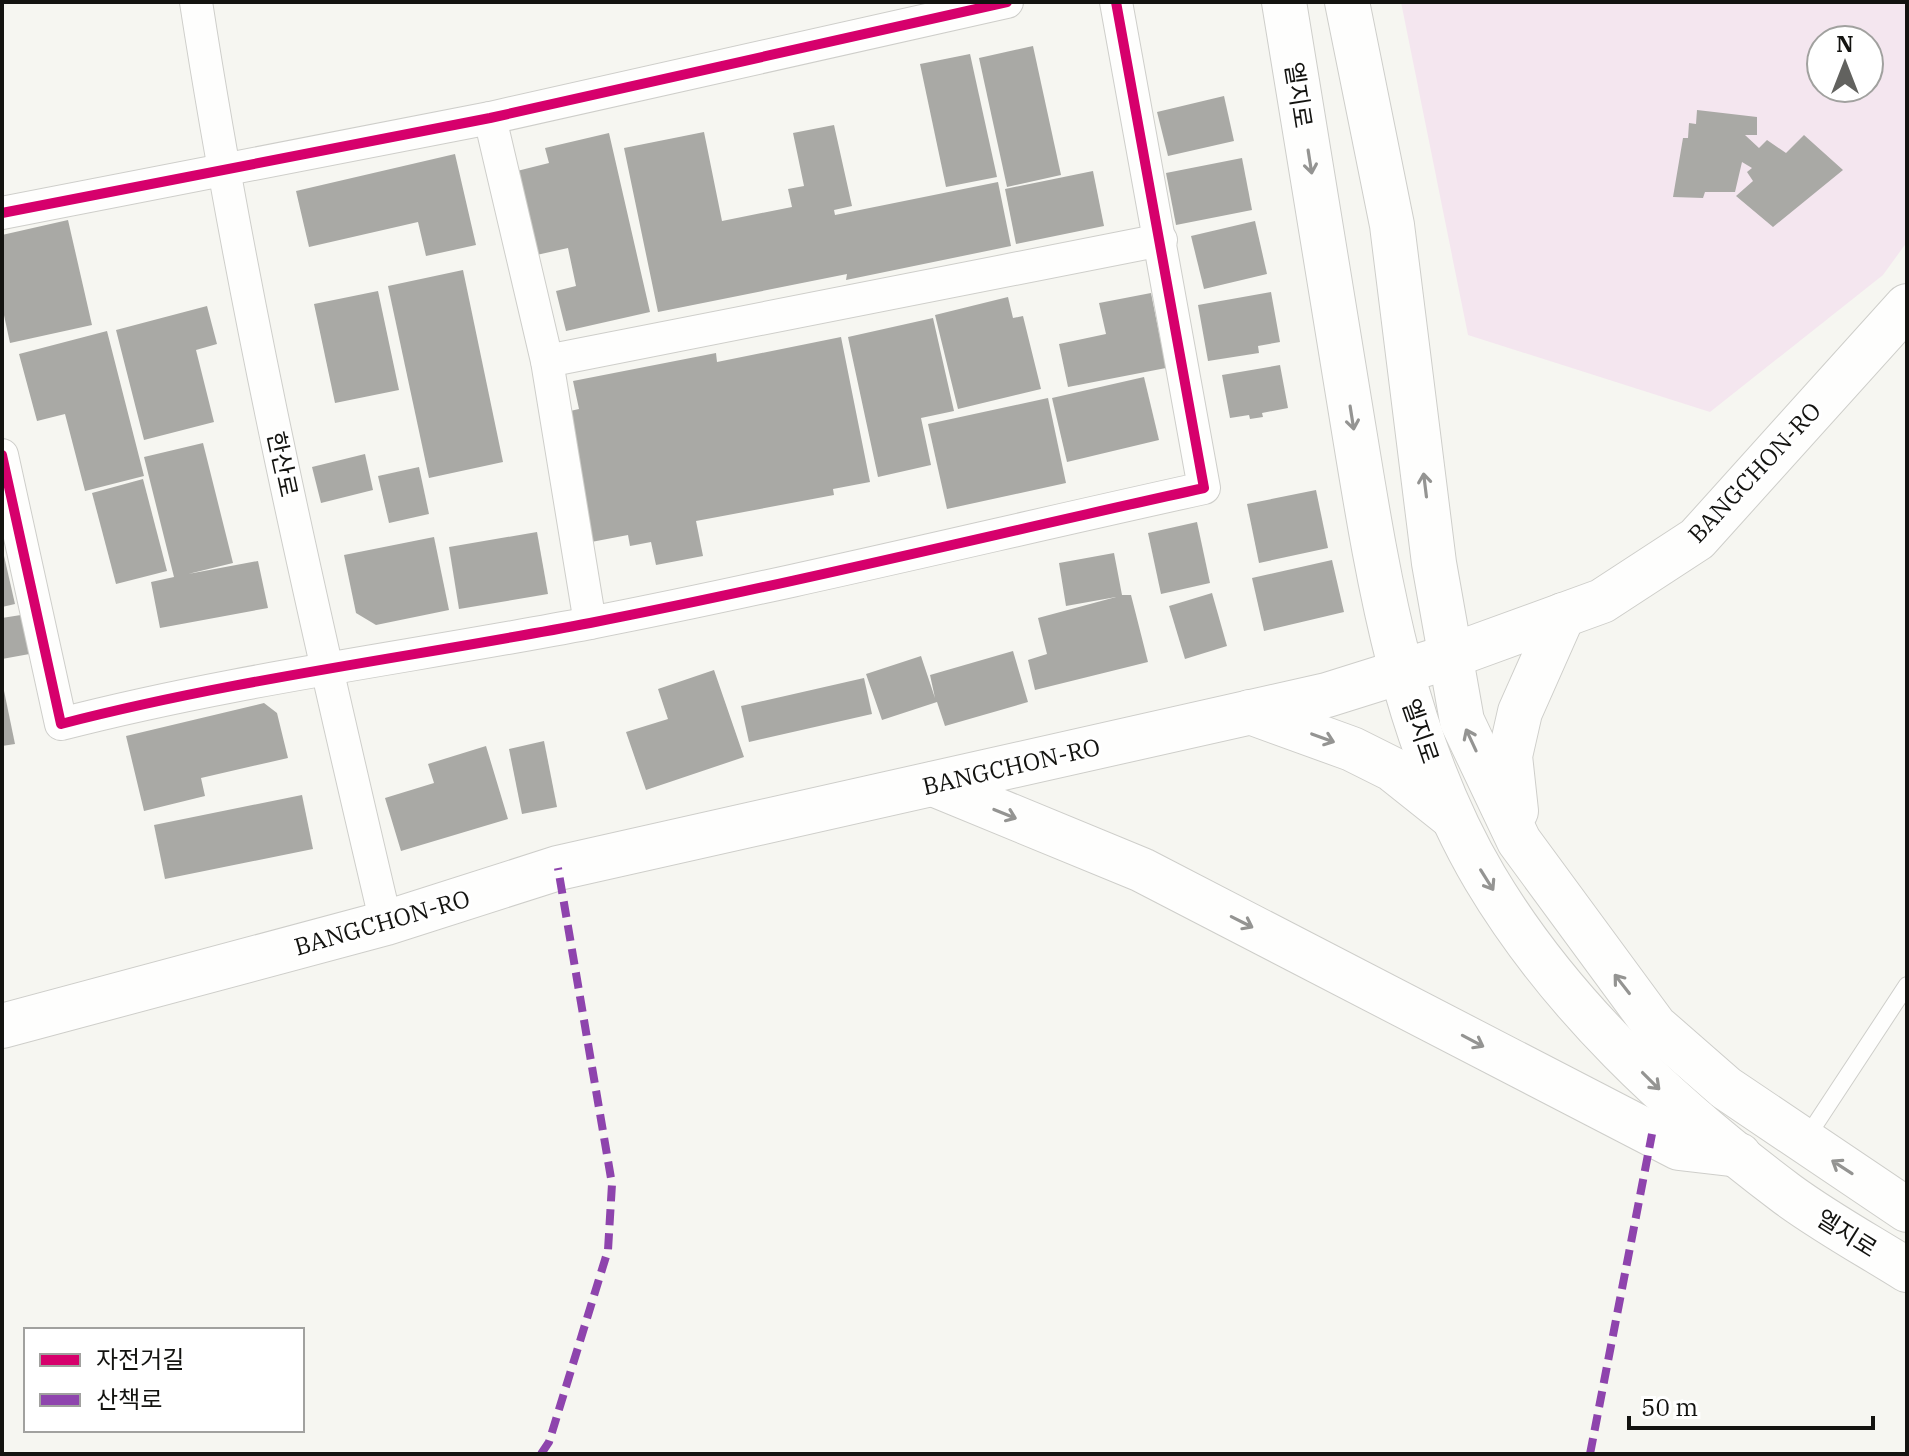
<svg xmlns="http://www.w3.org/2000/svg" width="1909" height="1456" font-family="'IBM Plex Serif','Noto Sans KR',serif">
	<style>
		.green { fill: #f4e6ef; fill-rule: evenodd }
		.building { fill: #a9a9a5 }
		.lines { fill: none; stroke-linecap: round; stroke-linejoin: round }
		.service-casing { stroke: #cececa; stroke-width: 18 }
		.minor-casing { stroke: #cececa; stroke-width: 34 }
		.secondary-casing { stroke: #cececa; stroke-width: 46 }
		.service { stroke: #fefefd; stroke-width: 16 }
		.minor { stroke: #fefefd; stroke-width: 32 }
		.secondary { stroke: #fefefd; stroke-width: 44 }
		.quiet { stroke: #8e44ad; stroke-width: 8; stroke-dasharray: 16 8; stroke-linecap: butt }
		.cycleway-casing { stroke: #fff; stroke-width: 15 }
		.cycleway { stroke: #d6006c; stroke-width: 10 }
		.oneway { stroke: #949492 }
		.labels { text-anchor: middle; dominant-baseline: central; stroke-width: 6; stroke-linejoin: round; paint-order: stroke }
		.street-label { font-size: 24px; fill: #131310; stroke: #fff }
	</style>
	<rect width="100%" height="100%" fill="#f6f6f1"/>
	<!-- green -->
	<path class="green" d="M1401,2H1907V242L1883,275L1710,412L1468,335ZM1821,40H1869V88H1821Z"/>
	<!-- building -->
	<g class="building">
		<polygon points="1033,46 1061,175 1007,187 979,58"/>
		<polygon points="970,54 997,177 946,187 920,64"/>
		<polygon points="1224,96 1234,141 1168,156 1157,112"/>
		<polygon points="1697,110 1757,117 1757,135 1745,135 1759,148 1767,140 1786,153 1804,135 1843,170 1773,227 1736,196 1753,181 1747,172 1752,168 1742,162 1735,192 1705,192 1703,198 1673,197 1683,138 1688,138 1689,123 1696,124"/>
		<polygon points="834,125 852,206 834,210 835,215 998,182 1011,246 846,280 847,274 658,312 624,148 704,132 722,221 792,207 788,189 804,186 793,133"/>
		<polygon points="609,133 650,312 566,331 556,291 576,286 568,248 532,256 513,172 549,163 545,148"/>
		<polygon points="455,154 476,245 426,256 418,222 309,247 296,191"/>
		<polygon points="1242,158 1252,210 1176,225 1166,173"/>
		<polygon points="1093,171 1104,226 1016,244 1005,189"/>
		<polygon points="68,220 92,325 10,343 2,306 2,235"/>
		<polygon points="1255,221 1267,274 1204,289 1191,236"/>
		<polygon points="463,270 503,462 429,478 388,286"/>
		<polygon points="378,291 399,390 335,403 314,304"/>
		<polygon points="1271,292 1280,342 1258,346 1259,353 1208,361 1198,305"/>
		<polygon points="1151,293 1166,368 1068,387 1059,344 1106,334 1099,303"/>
		<polygon points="1008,297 1013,318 1023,316 1041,389 958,409 935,315"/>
		<polygon points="207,306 217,344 196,350 214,422 144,440 116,330"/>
		<polygon points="933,318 954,411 921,418 931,465 878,477 848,337"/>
		<polygon points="107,331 144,476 85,491 65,414 37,421 19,354"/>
		<polygon points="841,337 870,482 833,489 834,495 696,521 703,556 656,565 651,542 630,546 628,535 586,543 561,413 579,409 573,381 716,353 717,362"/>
		<polygon points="1280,365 1288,408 1262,413 1263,417 1250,419 1249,415 1230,418 1222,375"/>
		<polygon points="1144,377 1159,440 1067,462 1052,398"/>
		<polygon points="1048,398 1066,483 947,509 928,424"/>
		<polygon points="203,443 233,563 188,574 258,561 268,608 160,628 151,582 174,577 144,457"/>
		<polygon points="365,454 373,490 321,503 312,467"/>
		<polygon points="419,467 429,514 389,523 378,476"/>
		<polygon points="143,479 167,571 116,584 92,493"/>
		<polygon points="1316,490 1328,548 1259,563 1247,504"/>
		<polygon points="1197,522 1210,583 1161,594 1148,533"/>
		<polygon points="537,532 548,594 459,609 449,547"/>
		<polygon points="434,537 449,610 376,625 356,613 344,555"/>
		<polygon points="2,547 15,604 2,607"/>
		<polygon points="1114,553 1122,595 1131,595 1148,662 1035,690 1028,660 1047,654 1038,618 1116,597 1066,606 1059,563"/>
		<polygon points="1332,560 1344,612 1264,631 1252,578"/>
		<polygon points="1212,593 1227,646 1185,659 1169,606"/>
		<polygon points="27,614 35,653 2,659 2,618"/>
		<polygon points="1013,651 1028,702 945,726 937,702 882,720 866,674 921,656 935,698 930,675"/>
		<polygon points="714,670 744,757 646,790 626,732 668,719 658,689"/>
		<polygon points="864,678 872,714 749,742 741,706"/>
		<polygon points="2,681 15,744 2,746"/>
		<polygon points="264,703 277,713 288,758 201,778 205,796 144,811 126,736"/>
		<polygon points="544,741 557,807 522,814 509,749"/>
		<polygon points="486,746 508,819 401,851 385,798 434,783 428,764 431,763"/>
		<polygon points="302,795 313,849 165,879 154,825"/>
	</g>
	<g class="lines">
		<!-- service casing -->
		<g class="service-casing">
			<polyline id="service" points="1805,1140 1907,985"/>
		</g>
		<!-- minor casing -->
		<g class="minor-casing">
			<g id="minor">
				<path d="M196,2C244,312 314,618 386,923"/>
				<polyline points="490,118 547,361 590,623"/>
				<polyline points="2,213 490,118 1007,2"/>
				<polyline points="547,361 1161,240"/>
				<path d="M2,455L61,724C235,679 413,657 590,623C795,583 999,533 1204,488L1116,2"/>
			</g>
		</g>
		<!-- secondary casing -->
		<g class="secondary-casing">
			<g id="secondary">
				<path d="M1284,2C1306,135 1327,267 1349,400C1376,563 1399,733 1485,878C1560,1004 1671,1107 1787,1194C1825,1222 1867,1245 1907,1270"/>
				<polyline points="1347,2 1392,225 1434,563 1462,721 1519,841 1655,1026 1726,1088 1907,1210"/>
				<polyline points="1250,712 1352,749 1392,769 1451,816"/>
				<polyline points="933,784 1142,870 1679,1148 1739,1155"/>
				<polyline points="1516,811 1510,756 1520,712 1563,615"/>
				<polyline points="2,1026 386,923 558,868 1327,695 1448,657 1602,601 1697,539 1907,306"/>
			</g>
		</g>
		<!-- service -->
		<use href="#service" class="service"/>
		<!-- minor -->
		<use href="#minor" class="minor"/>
		<!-- secondary -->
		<use href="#secondary" class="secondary"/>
		<!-- quiet -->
		<g class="quiet">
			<polyline points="541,1454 549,1442 608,1250 612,1184 558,868"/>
			<polyline points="1590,1454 1652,1134"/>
		</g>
		<!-- cycleway casing -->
		<g class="cycleway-casing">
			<g id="cycleway">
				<polyline points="2,213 490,118 1007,2"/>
				<path d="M2,455L61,724C235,679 413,657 590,623C795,583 999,533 1204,488L1116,2"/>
			</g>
		</g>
		<!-- cycleway -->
		<use href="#cycleway" class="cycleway"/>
	</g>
	<!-- one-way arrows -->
	<defs><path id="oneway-shaft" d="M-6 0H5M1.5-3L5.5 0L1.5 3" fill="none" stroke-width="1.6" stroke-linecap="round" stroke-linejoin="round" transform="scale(2)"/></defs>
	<g class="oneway">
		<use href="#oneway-shaft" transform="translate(1310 162) rotate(81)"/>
		<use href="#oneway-shaft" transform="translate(1352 418) rotate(81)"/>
		<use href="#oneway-shaft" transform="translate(1425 485) rotate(-97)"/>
		<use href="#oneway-shaft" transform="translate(1323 738) rotate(20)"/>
		<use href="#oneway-shaft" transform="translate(1471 740) rotate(-115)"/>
		<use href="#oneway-shaft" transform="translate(1005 814) rotate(22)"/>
		<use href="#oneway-shaft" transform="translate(1487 880) rotate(58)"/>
		<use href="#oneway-shaft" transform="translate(1242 922) rotate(27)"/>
		<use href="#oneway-shaft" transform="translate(1622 984) rotate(-128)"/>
		<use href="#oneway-shaft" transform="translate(1473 1041) rotate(28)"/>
		<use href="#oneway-shaft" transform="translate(1651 1081) rotate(45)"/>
		<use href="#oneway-shaft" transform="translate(1842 1167) rotate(-147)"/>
	</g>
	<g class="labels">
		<!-- street labels -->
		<g class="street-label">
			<text transform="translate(1299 95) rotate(81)">엘지로</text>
			<text transform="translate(283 464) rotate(78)">한산로</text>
			<text transform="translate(1754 472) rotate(-47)">BANGCHON-RO</text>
			<text transform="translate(1421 731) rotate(71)">엘지로</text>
			<text transform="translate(1011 766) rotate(-13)">BANGCHON-RO</text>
			<text transform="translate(382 922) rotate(-16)">BANGCHON-RO</text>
			<text transform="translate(1847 1233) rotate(32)">엘지로</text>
		</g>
	</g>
	<!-- border -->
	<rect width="1909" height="1456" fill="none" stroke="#131310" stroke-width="8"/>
	<!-- legend -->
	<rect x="24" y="1328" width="280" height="104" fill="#ffffff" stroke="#a1a19f" stroke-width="2"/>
	<rect x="40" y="1354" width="40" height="12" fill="#d6006c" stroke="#a1a19f" stroke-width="2"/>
	<text x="96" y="1368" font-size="24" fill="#131310">자전거길</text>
	<rect x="40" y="1394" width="40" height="12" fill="#8e44ad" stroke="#a1a19f" stroke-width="2"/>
	<text x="96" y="1408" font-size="24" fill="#131310">산책로</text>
	<!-- north arrow -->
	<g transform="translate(1845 64)"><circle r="38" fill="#ffffff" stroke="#a1a19f" stroke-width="2"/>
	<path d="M0-6L14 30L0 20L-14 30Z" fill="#62625f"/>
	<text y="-12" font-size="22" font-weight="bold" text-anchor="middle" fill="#131310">N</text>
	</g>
	<!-- scale -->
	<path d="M1629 1416v12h244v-12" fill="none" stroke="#131310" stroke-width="4"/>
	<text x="1641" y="1416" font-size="24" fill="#131310" stroke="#ffffff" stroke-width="6" paint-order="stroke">50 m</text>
</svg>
